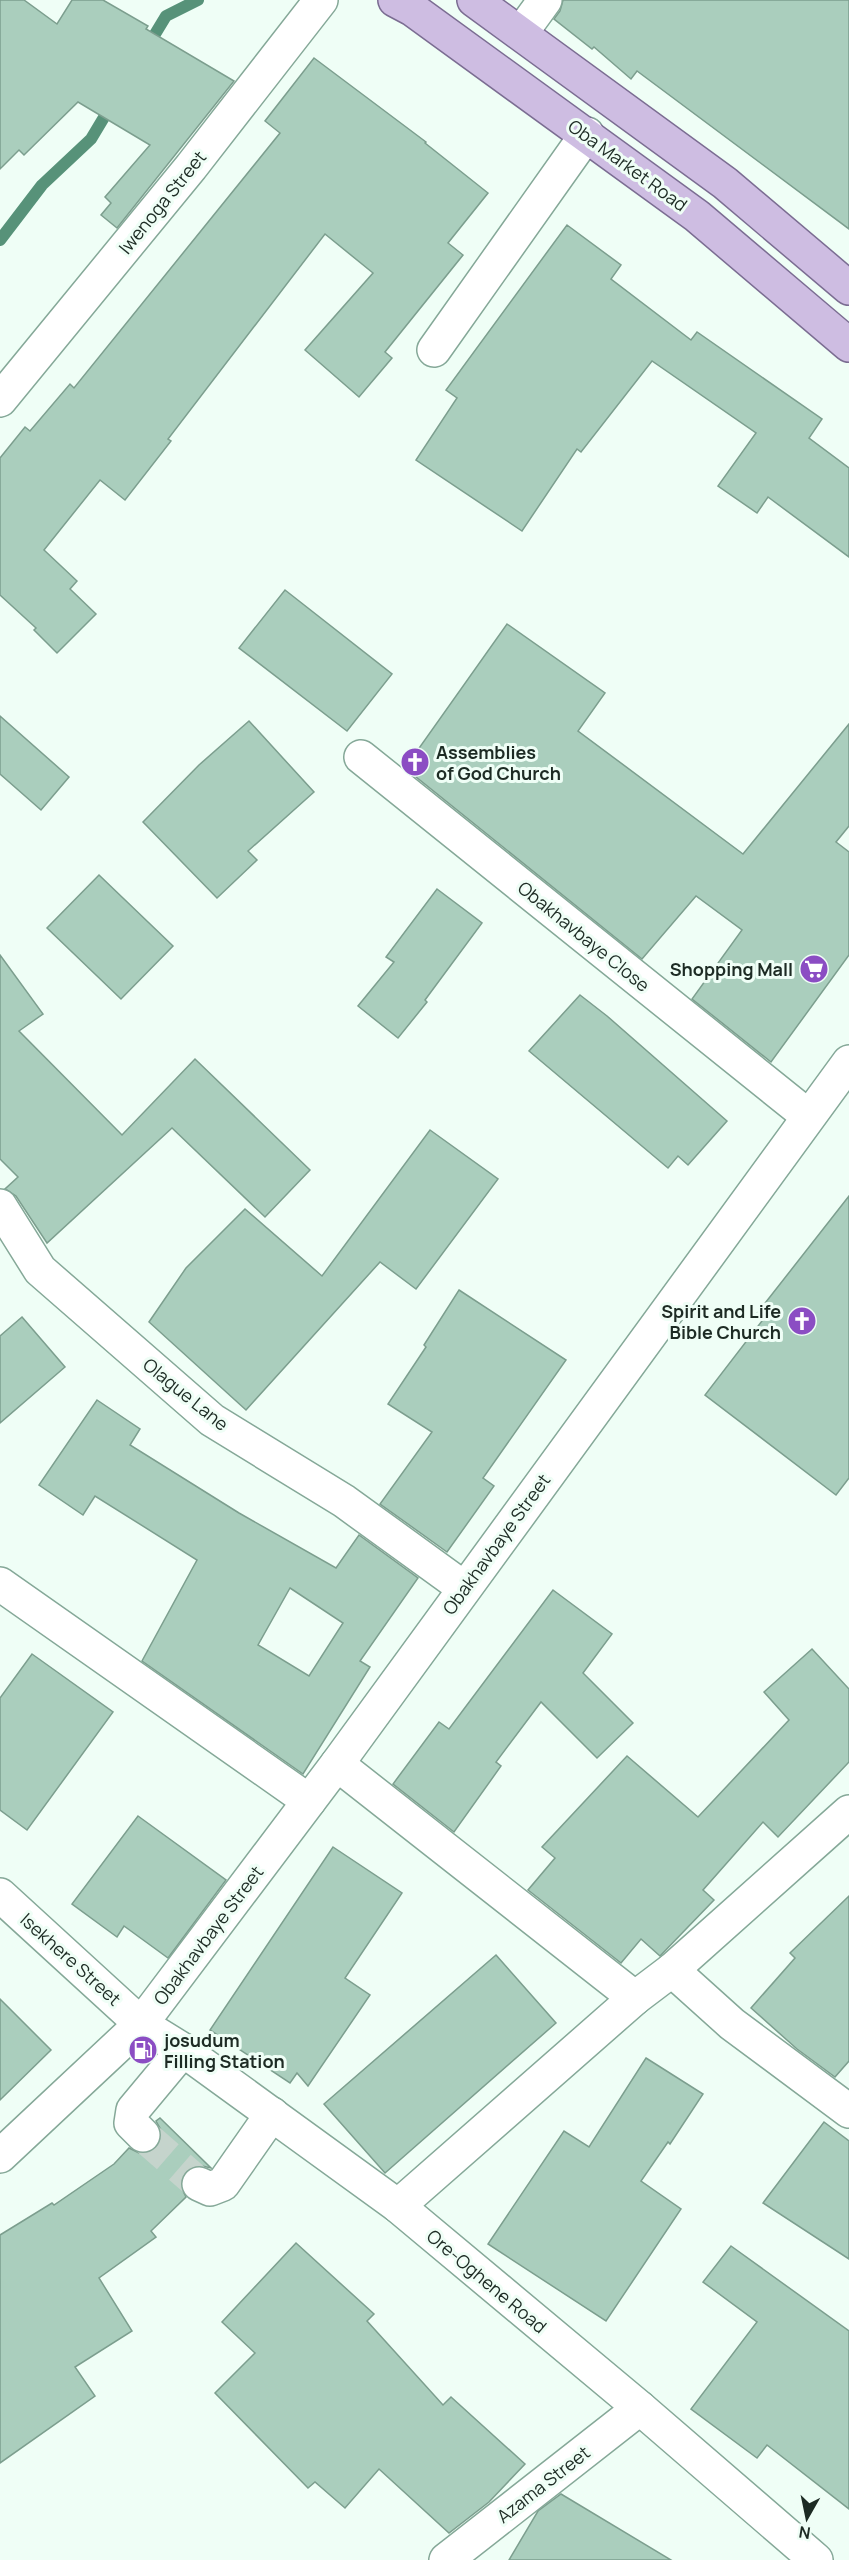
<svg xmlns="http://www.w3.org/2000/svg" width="849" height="2560" font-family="Manrope,sans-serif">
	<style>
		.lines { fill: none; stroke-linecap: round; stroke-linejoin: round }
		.stream { stroke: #579279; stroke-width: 12 }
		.building { fill: #aacebd; stroke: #7c9e8e; stroke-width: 1.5; fill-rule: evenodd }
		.minor-tunnel { stroke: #c5d4cc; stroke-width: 33; stroke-dasharray: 33 16; stroke-linecap: butt }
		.minor-casing { stroke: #85a898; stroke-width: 36 }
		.major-casing { stroke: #7b6d92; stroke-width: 36 }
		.minor { stroke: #fff; stroke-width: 33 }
		.major { stroke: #cebde2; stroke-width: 33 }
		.labels { text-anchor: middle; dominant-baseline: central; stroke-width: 6; stroke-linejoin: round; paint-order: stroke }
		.street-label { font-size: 18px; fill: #1d2b24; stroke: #effef6 }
		.poi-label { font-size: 18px; font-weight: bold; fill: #1d2b24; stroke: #effef6; text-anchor: start }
	</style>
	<rect width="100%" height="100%" fill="#effef6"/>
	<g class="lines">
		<!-- stream -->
		<g class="stream">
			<polyline points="146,49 166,16 198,0"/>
			<polyline points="0,240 42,185 91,139 112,104"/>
		</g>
	</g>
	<!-- building -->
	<g class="building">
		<polygon points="0,0 24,0 57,24 72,0 103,0 148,26 146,29 234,81 117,228 101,215 111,203 105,197 150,145 78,102 24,155 19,150 0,169"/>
		<polygon points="563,0 849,0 849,229 637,71 631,79 594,47 592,49 554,19 560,11"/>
		<polygon points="314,58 426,142 425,143 488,193 448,243 463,255 385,352 392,358 359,397 305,350 373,273 325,234 168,439 171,441 125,500 100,480 44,550 77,581 70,589 96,614 57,653 34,630 36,628 0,595 0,458 25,427 30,431 70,384 74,388 280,133 265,121"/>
		<polygon points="567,225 621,265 611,279 691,340 697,332 822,419 809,438 849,468 849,557 768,497 757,513 718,486 756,433 652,361 581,452 577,449 522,531 416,460 457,398 446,390"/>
		<polygon points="285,590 392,674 347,731 239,648"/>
		<polygon points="507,624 605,693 578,731 743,854 849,724 849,826 836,842 849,852 849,955 771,1062 692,999 742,930 696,896 642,959 405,768"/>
		<polygon points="0,716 69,777 41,810 0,774"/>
		<polygon points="249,721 314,792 248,851 257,860 217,898 143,822 199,765"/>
		<polygon points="99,875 173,946 121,999 47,928"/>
		<polygon points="437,889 482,923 425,1000 427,1002 398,1038 358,1006 394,962 386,957"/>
		<polygon points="0,955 43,1014 19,1031 122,1135 195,1059 310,1170 265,1217 172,1128 47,1243 16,1196 5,1189 18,1177 0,1159"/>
		<polygon points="580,995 607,1016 727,1121 688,1165 678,1156 668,1168 529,1051"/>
		<polygon points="430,1130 498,1179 416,1289 380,1262 246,1410 149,1322 186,1268 245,1209 322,1276"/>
		<polygon points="849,1196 849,1478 836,1495 705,1395 762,1321 755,1316"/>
		<polygon points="459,1290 566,1360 483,1478 494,1486 447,1552 380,1504 432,1432 388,1404 426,1347 424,1345"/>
		<polygon points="22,1317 65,1367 0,1423 0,1336"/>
		<path d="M97,1400L140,1429L130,1445L239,1513L336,1568L359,1535L418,1578L360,1661L370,1667L303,1774L142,1661L197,1560L95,1496L83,1515L39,1485ZM290,1588L343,1623L309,1676L258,1645Z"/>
		<polygon points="553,1590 612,1634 583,1673 633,1723 597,1758 541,1702 496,1762 501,1766 454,1832 393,1784 439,1722 449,1729"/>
		<polygon points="812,1649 849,1689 849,1762 778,1837 763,1822 703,1890 714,1900 660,1956 641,1939 621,1963 528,1890 555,1858 542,1847 627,1756 698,1817 789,1720 764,1692"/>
		<polygon points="32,1654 113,1712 27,1830 0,1810 0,1698"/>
		<polygon points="138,1816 226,1880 168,1958 124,1926 117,1937 72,1904"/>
		<polygon points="333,1847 402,1893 345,1978 370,1995 308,2086 297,2073 290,2083 210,2030"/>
		<polygon points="849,1896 849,2061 835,2077 797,2049 751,2008 795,1958 790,1953"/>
		<polygon points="496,1955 556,2023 385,2173 324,2104"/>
		<polygon points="0,1999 51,2050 0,2100"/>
		<polygon points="646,2058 703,2094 670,2144 668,2142 641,2181 681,2209 606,2321 488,2244 564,2131 589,2147"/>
		<polygon points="160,2118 211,2168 198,2165 188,2169 182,2177 180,2185 186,2197 151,2231 156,2237 99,2278 132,2331 75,2367 95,2396 0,2463 0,2235 52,2203 54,2205 114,2164 129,2148 139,2153 148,2153 156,2149 161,2139 161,2130 156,2121"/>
		<polygon points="824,2122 849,2141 849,2259 763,2203"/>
		<polygon points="296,2243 374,2314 367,2321 443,2405 451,2397 525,2464 489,2502 449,2533 379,2469 345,2508 315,2482 308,2488 215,2393 255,2353 222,2322"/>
		<polygon points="731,2246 849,2331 849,2509 767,2445 757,2458 691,2409 757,2322 703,2282"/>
		<polygon points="561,2494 671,2560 509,2560 538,2511"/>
	</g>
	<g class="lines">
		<!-- minor-tunnel -->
		<polyline class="minor-tunnel" points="143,2135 199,2184"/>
		<!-- minor casing -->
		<g class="minor-casing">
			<g id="minor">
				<polyline points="521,33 545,0"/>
				<polyline points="434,350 587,134"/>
				<polyline points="0,400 191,167 321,0"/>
				<polyline points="361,757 808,1116"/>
				<polyline points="0,1206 40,1270 212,1420 344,1501 464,1588"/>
				<polyline points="0,1584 309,1801"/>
				<polyline points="337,1764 635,1998"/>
				<polyline points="0,1895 141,2024 183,2050 398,2206 640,2408 816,2560"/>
				<polyline points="672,1970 732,2024 849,2111"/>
				<polyline points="143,2135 131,2123 133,2110 183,2050"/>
				<polyline points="0,2156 141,2024 337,1764 849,1062"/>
				<polyline points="199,2184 210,2189 223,2184 272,2114"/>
				<polyline points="398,2206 635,1998 672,1970 849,1812"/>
				<polyline points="446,2560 640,2408"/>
			</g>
		</g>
		<!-- major casing -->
		<g class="major-casing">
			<g id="major">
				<polyline points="395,0 412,9 697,216 849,345"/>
				<polyline points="474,0 725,183 849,288"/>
			</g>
		</g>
		<!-- minor -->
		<use href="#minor" class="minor"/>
		<!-- major -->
		<use href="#major" class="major"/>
	</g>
	<!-- icons -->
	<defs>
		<g id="church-disc" transform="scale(1.5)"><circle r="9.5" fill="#8b4dc3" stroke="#effef6"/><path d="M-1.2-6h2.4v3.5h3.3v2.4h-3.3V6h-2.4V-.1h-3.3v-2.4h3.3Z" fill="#fff"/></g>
		<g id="supermarket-disc" transform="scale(1.5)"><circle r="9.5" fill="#8b4dc3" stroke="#effef6"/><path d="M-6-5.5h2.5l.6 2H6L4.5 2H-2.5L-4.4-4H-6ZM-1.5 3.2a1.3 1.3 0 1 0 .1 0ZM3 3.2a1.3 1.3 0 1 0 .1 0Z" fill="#fff"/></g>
		<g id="fuel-disc" transform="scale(1.5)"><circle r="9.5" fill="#8b4dc3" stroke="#effef6"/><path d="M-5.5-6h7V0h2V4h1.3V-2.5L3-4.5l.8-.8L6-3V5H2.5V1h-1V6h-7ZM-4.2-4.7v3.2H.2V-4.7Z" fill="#fff"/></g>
	</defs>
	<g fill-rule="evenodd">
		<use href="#church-disc" x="415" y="762"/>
		<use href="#supermarket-disc" x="814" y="969"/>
		<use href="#church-disc" x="802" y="1321"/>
		<use href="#fuel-disc" x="143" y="2050"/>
	</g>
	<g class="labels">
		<!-- street labels -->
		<g class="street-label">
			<text transform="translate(628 165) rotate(36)">Oba Market Road</text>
			<text transform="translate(162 202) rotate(-51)">Iwenoga Street</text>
			<text transform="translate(584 936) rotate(39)">Obakhavbaye Close</text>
			<text transform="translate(186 1394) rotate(39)">Olague Lane</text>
			<text transform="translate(496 1544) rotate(-54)">Obakhavbaye Street</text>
			<text transform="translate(208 1935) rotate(-53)">Obakhavbaye Street</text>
			<text transform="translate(71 1959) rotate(42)">Isekhere Street</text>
			<text transform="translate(487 2281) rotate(40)">Ore-Oghene Road</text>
			<text transform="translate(543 2484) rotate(-38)">Azama Street</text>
		</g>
		<!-- poi labels -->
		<g class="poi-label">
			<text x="436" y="752">Assemblies<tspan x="436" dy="21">of God Church</tspan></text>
			<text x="793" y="969" text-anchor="end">Shopping Mall</text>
			<text x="781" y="1311" text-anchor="end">Spirit and Life<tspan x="781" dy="21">Bible Church</tspan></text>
			<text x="164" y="2040">josudum<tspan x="164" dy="21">Filling Station</tspan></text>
		</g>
	</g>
	<!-- north arrow -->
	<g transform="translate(807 2518) rotate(189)" stroke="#effef6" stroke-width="4.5" paint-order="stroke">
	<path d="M0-4.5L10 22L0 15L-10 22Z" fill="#1d2b24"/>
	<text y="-9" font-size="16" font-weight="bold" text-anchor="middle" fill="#1d2b24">N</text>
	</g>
</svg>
